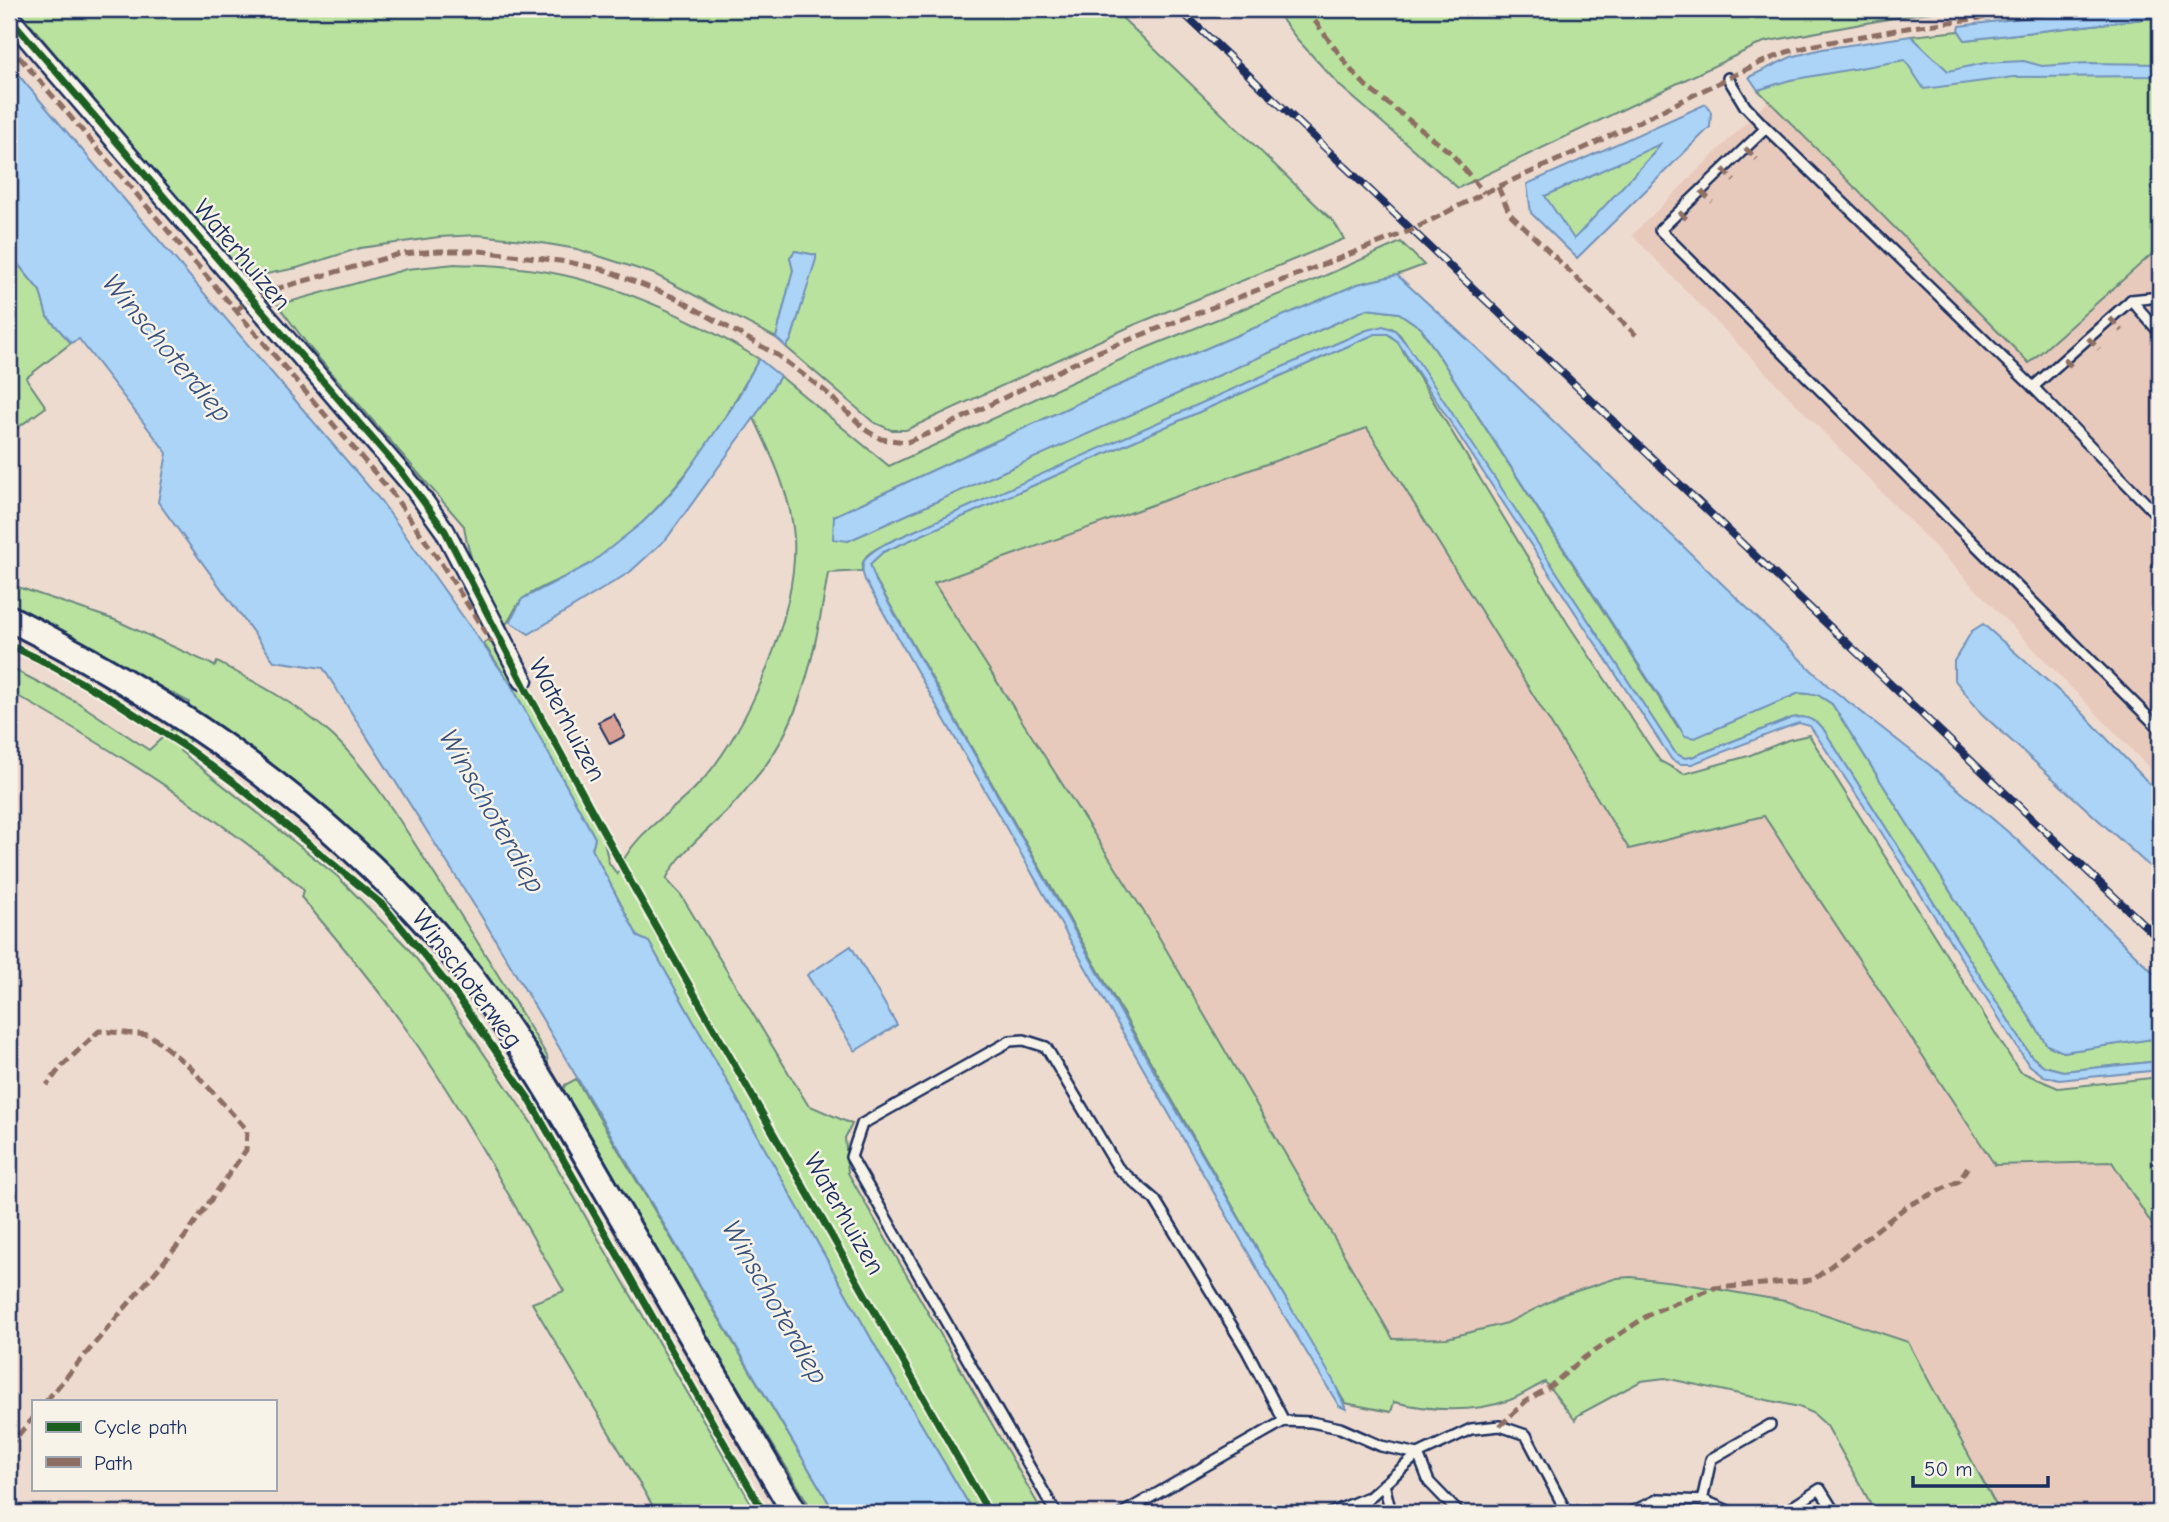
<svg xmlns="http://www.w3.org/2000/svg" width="2169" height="1522" font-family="'Comic Neue',sans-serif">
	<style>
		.built { fill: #e8cabd }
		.green { fill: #b9e29e; stroke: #6a887e; stroke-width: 2 }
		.water { fill: #acd4f6; stroke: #7292b9; stroke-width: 2; fill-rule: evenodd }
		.building { fill: #daa294; stroke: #1b2f5e; stroke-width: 2 }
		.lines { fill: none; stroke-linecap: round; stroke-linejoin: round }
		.service-casing { stroke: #1b2f5e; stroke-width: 14 }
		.minor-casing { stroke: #1b2f5e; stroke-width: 23 }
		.secondary-casing { stroke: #1b2f5e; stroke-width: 30 }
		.service { stroke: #f7f3e8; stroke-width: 9 }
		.minor { stroke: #f7f3e8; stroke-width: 18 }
		.secondary { stroke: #f7f3e8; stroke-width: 24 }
		.rail-casing { stroke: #1b2f5e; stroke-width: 8 }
		.rail { stroke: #f7f3e8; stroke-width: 5; stroke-dasharray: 16; stroke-linecap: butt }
		.quiet { stroke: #8d6e63; stroke-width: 5; stroke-dasharray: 10 5; stroke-linecap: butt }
		.cycleway-casing { stroke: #f7f3e8; stroke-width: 11 }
		.cycleway { stroke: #1b5e20; stroke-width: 7 }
		.labels { text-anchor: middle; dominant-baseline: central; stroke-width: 5; stroke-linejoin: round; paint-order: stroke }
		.street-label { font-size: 26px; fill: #1b2f5e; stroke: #f7f3e8 }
		.water-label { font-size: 28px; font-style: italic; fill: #38507c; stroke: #f7f3e8 }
	</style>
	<rect width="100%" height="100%" fill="#eedbcf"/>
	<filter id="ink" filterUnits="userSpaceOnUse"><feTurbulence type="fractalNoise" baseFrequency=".0143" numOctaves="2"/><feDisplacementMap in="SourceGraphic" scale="14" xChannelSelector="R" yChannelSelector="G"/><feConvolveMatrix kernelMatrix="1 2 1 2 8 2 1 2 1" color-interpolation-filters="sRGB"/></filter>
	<g filter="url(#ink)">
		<!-- built -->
		<g class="built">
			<polygon points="1769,100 2029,363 2153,252 2160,260 2160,779 1632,235"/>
			<polygon points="1367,428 1629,849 1764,816 1995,1165 2112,1162 2160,1237 2160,1513 2000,1513 1908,1342 1785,1301 1675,1282 1632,1277 1617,1278 1561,1296 1507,1323 1447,1338 1393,1339 1149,920 934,582"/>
		</g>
		<!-- green -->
		<g class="green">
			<polygon points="17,9 1113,9 1334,222 1344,239 1129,327 906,430 891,430 873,422 786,347 791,340 816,255 795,251 790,257 793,270 776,338 654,274 577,249 524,240 478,235 439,237 360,248 297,268 246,278"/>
			<polygon points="1274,9 1955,9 1915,14 1764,42 1458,188 1340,86 1297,39"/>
			<polygon points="2160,17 2160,260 2153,253 2029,363 1758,90 1781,82 1924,49 1911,36 1959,31 1965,40"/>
			<polygon points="1661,143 1654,153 1574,240 1544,196"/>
			<path d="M1401,242L1424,265L1397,275L1358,284L1087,399L834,516L848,541L1367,309L1399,313L1421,328L1678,727L1709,732L1799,693L1818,695L1832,704L2047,1045L2063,1052L2160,1038V1061L2063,1071L2044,1066L2031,1056L1822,727C1811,718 1805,716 1792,718L1692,757L1685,758L1676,754L1400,335L1392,328L1367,330L885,544C873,551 861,555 862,571L828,573C817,641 804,720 758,775C748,787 738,800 727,811C705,833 680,852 666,879L681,895L808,1105L852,1124L845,1138L848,1173L1043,1513H974L882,1358L649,942L638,937L592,849L595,838L510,683L484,644L493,636L600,825L609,863L617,874C632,833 669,816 698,785C748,733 799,610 794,538C791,495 772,456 754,418L780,376L889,466L1146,348L1322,277Z"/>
			<polygon points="9,253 40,291 47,316 71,343 26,378 46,407 9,434"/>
			<path d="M455,264C477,265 498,265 520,268C605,277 687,315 759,359C716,436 666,516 590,564C572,576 538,586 523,599C514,606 512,620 502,629C485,595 469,563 464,526L310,348L278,305L407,269Z"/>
			<path d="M1375,334H1388L1397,341L1568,624L1660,761L1684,774L1748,756L1788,740L1809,735L2019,1071L2058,1088L2160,1077V1237L2112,1162L1995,1165L1764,816L1629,849L1367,428L934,583L1149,920L1393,1339L1447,1338L1507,1323L1561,1296L1617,1278L1631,1277L1675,1282L1785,1301L1908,1342L2000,1513H1876L1827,1426L1813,1413L1799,1407L1665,1378L1641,1381L1578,1415L1575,1420L1545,1382C1533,1388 1522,1395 1510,1400C1473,1413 1432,1411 1394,1402L1391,1412L1345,1403L872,573L870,564L883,552Z"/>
			<path d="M9,584L115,620L215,666L217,662C257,683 301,706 334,737C372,774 400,821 429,866C470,929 509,992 547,1056L549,1070L547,1072L491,989L186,709L189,702L9,606Z"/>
			<path d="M9,667L77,702L149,750L174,727L190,740L180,751L337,876L407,947L439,988L532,1124L757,1513H657L532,1303L564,1291C512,1203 464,1110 404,1026C372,981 337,939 301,897L304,891L302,888C213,812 111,748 9,691Z"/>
			<polygon points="576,1079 835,1513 814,1513 637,1221 562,1092 565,1085"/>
		</g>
		<!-- water -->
		<g class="water">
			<polygon points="2160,9 2160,17 1965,40 1959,31 1960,26 2084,10"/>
			<polygon points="1911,36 1948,71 1985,63 2024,61 2042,66 2088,63 2160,64 2160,76 2014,77 1924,89 1905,60 1790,80 1758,90 1749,77 1791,57 1822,49"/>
			<polygon points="9,64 381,501 510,683 595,838 592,849 638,937 649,942 882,1358 974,1513 835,1513 483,919 323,668 274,661 158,502 167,453 79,339 71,343 47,316 40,291 9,253"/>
			<path d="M1706,104L1711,112L1710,127L1577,258L1531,213L1527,184ZM1660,144L1654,153L1574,239L1545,196Z"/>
			<polygon points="795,251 816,255 816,259 791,340 786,347 776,338 793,270 790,258"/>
			<polygon points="1397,275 1492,362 1828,686 1932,767 2015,838 2160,979 2160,1038 2063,1052 2047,1045 1832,704 1818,695 1799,693 1695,738 1685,736 1421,328 1399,313 1367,309 848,541 833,539 834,516 1087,399 1358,284"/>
			<path d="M1383,326L1395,330L1408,346L1676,754L1685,758L1692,757L1792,718C1805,716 1811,718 1822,727L2031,1056L2044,1066L2063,1071L2160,1061V1070L2059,1080L2044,1076L2028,1064L1876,824L1810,726L1799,723L1790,726L1692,764H1680L1672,760L1397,341L1388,334H1375L883,552L870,564L876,581L1167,1094L1334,1382L1346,1409L1339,1406L1279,1307L865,580C857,560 869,553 885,544L1278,369L1367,330Z"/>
			<polygon points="759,359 780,376 754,418 667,538 630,572 529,634 510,622 522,599 590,564 643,522 661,504 682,480 733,406"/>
			<polygon points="1983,624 2077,707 2160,795 2160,876 1982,714 1954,679 1954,661 1972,631"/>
			<polygon points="851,946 897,1025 855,1051 807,975"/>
		</g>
		<!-- building -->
		<polygon class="building" points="614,714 625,736 610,744 598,722"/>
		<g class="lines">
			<!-- service casing -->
			<g class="service-casing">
				<g id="service">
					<polyline points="1728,78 1745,106 1766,128 2033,387 2160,518"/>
					<polyline points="1766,128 1660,230 2160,729"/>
					<polyline points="2131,300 2160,333"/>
					<polyline points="2033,387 2131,300 2160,297"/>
					<polyline points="1384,1484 1391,1513"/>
					<polyline points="1702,1501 1711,1459 1770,1425"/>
					<polyline points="1056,1513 851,1157 862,1124 1010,1041 1024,1040 1046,1047 1118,1168 1155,1200 1246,1349 1284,1421"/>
					<polyline points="1123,1513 1284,1421 1311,1422 1340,1428 1381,1446 1418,1454 1429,1482 1459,1513"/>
					<polyline points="1331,1513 1366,1498"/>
					<polyline points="1356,1513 1371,1496 1418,1454 1471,1429 1500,1426 1526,1435 1567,1513"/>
					<polyline points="1629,1513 1659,1499 1705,1501 1733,1513"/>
					<polyline points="1783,1513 1820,1489 1835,1513"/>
				</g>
			</g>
			<!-- minor casing -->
			<g class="minor-casing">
				<polyline id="minor" points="9,17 415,489 445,531 523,680"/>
			</g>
			<!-- secondary casing -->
			<g class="secondary-casing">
				<path id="secondary" d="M9,618C166,697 316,799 434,932C507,1015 561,1112 616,1207C676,1309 736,1411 795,1513"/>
			</g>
			<!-- service -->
			<use href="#service" class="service"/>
			<!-- minor -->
			<use href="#minor" class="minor"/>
			<!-- secondary -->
			<use href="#secondary" class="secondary"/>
			<!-- rail casing -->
			<g class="rail-casing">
				<polyline id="rail" points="1179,9 2160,940"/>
			</g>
			<!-- rail -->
			<use href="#rail" class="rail"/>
			<!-- quiet -->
			<g class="quiet">
				<polyline points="1306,9 1351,70 1368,88 1451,153 1484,193"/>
				<polyline points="9,45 392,493 441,563 492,643"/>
				<polyline points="1745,148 1757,159"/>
				<polyline points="1723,169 1734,181"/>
				<polyline points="1498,187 1510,214 1636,335"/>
				<polyline points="1701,191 1712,202"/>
				<polyline points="1679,212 1690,222"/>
				<polyline points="235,311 251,299 279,288 400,254 439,251 480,251 568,262 605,270 676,298 777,355 825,391 867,431 881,439 907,442 940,429 1095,353 1412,230 1484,193 1589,146 1755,65 1787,52 1824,43 1913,27 2048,9"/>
				<polyline points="2110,318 2122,331"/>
				<polyline points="2088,338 2099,349"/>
				<polyline points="2064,359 2074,369"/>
				<polyline points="46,1401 184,1238 246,1150 247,1130 190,1067 150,1035 99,1031 61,1067 47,1085"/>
				<polyline points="1500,1426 1526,1401 1548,1388 1585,1357 1653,1312 1714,1288 1813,1280 1907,1206 1959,1181 1970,1163"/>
				<polyline points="9,1447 33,1417"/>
			</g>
			<!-- cycleway casing -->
			<g class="cycleway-casing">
				<g id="cycleway">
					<polyline points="9,17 403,474 445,531 526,689 633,886 989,1513"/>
					<polyline points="9,645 37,658 113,700 187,748 237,785 384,906 457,996 529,1099 764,1513"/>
				</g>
			</g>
			<!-- cycleway -->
			<use href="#cycleway" class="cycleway"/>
		</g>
	</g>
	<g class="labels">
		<!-- street labels -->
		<g class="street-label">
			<text transform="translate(242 255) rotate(50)">Waterhuizen</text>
			<text transform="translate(567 720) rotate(62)">Waterhuizen</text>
			<text transform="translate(467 979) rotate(53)">Winschoterweg</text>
			<text transform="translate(844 1214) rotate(60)">Waterhuizen</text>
		</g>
		<!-- water labels -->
		<g class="water-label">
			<text transform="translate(167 348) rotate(50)">Winschoterdiep</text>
			<text transform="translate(492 811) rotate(60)">Winschoterdiep</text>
			<text transform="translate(775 1302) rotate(60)">Winschoterdiep</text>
		</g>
	</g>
	<!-- margin -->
	<rect width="2169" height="1522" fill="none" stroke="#f7f3e8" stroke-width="35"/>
	<rect x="18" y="18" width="2134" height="1487" fill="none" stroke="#1b2f5e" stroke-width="2.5" filter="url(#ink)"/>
	<!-- legend -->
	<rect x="32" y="1400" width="245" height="91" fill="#f7f3e8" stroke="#9fa5b1" stroke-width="2"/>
	<rect x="46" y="1422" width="35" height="10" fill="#1b5e20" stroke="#9fa5b1" stroke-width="2"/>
	<text x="94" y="1434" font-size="21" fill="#1b2f5e">Cycle path</text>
	<rect x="46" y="1457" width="35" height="10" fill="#8d6e63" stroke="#9fa5b1" stroke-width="2"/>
	<text x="94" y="1470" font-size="21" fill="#1b2f5e">Path</text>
	<!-- scale -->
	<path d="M1913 1476v10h135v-10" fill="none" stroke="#1b2f5e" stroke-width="3.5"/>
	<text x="1924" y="1476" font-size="21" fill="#1b2f5e" stroke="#f7f3e8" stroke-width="5" paint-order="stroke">50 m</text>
</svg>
